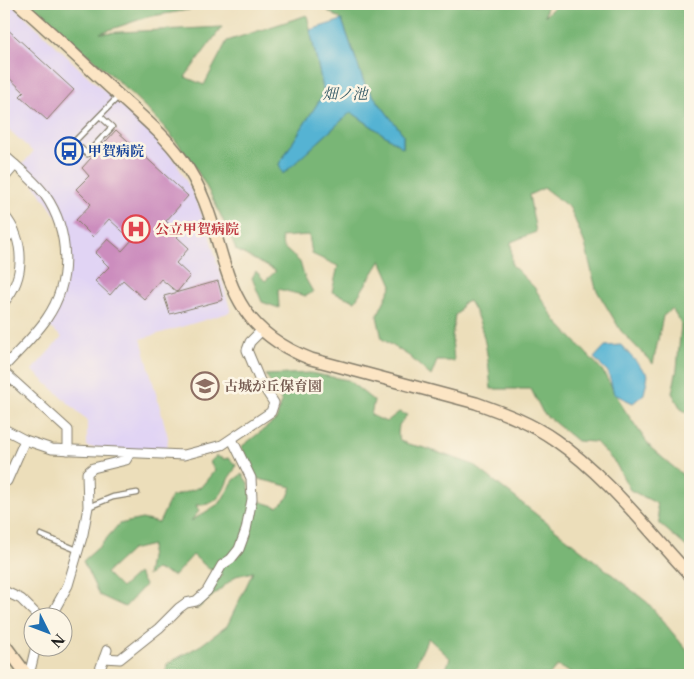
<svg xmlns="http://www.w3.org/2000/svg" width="694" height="679" font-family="'Libre Caslon Text','Noto Serif JP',serif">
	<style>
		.built { fill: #e1d4f4 }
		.forest { fill: #79b676; stroke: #4a6949 }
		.water { fill: #54b3d3; stroke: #386878 }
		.building { fill: #cc8dbe }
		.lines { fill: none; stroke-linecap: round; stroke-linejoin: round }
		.lane-casing { stroke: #847d6b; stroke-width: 7 }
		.street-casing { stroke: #847d6b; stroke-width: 11 }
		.secondary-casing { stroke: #847d6b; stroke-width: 14 }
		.lane { stroke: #fff; stroke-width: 4.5 }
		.street { stroke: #fff; stroke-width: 9 }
		.secondary { stroke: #fce5c4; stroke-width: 11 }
		.labels { text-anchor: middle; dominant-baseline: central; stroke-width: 5; stroke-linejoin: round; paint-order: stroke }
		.transit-label { font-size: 14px; font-weight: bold; fill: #164399; stroke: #fcf5e5; text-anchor: start }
		.health-label { font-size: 14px; font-weight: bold; fill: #be3a42; stroke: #fcf5e5; text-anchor: start }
		.education-label { font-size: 14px; font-weight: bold; fill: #785e54; stroke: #fcf5e5; text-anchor: start }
		.water-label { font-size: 15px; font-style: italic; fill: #325865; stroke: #fcf5e5 }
	</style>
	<rect width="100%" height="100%" fill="#fcf5e5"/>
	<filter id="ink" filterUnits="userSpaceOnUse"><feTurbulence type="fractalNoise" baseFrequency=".02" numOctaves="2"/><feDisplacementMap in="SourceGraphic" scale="10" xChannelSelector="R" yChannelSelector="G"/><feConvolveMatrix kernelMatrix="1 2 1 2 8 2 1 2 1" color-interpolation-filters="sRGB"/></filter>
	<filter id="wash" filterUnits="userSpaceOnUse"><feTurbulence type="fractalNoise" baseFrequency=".0096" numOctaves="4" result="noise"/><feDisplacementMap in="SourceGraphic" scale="20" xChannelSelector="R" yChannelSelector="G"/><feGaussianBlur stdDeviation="1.12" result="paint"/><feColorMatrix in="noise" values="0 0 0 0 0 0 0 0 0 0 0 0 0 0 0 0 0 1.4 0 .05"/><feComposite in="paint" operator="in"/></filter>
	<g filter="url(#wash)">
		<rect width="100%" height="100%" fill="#ecdeba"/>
		<!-- built -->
		<polygon class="built" points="4,4 12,4 80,69 152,134 177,164 194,195 208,230 231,312 141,339 168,437 167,452 87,447 87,420 32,370 62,337 47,325 58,309 66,283 64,227 21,166 33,152 4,125"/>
		<!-- forest -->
		<g class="forest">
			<path d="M30,4H223L147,17L100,33L222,27L185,77L204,85L227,41L307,15L324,93L279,164L284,173L351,112L403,148V134L365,85L342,20L328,11L330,4H547L545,16L557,4H690V414L681,409L672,393L677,369L681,324L672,309L663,316L653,364L621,331L596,289L585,244L570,208L544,188L529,195L536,232L511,242L512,265L534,287L556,321L602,370L624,409L651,448L690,481V550L660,524L656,503L630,490L616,464L596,442L577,441L543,413L531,389H491C488,360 486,327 469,301L462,304L459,312L455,315L452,338L454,361H437L431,376L409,356L382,339L377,316L392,285L381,260L355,301L332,292L338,266L312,254L309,235L281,237L283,247L300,262L304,276L313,292L306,296L278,289L279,308L262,302L252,278L256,271L265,281L276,271L236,250C221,214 204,177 180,146C137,92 81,50 30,4Z"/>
			<path d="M310,373L348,380L374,401L371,415L386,422L399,412L407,415L399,425L398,434L400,440L408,444L425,448L474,465L648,603L690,654V675H576L557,666L550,675H444L450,658L428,638L411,675H385L368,672L370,675H166L167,664L201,645L227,626L253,572L236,576L196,610L222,574L209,569L193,555L174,576L156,569L147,576L152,545L131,550L106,573L121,588L138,573L145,585L125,607L99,595L83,561L100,546L119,524L142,519L159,523L171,497L201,487L215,470L210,462L216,456L224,459L228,458L236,465C235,472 229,475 227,482C221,498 213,506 196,505L199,511L191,521L220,503L234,480L242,474L248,483L252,499L278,507L288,497L292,487L255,478L241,447L276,420L282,402L266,375Z"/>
		</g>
		<!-- water -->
		<g class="water">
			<polygon points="342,20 365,85 403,134 403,148 351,112 283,174 279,164 324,93 310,30"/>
			<polygon points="621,345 648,375 644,394 633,403 614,394 608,372 594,358 605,346"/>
		</g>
		<g id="blocks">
			<!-- building -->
			<g class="building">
				<polygon points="4,26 74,90 47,120 20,96 24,92 4,73"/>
				<polygon points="116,130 188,196 166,221 180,234 177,237 189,248 176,263 190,276 177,292 161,279 144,299 123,280 110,295 95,281 109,267 95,253 108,239 122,251 132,240 109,219 93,237 76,220 91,204 76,189 89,176 82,168"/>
				<polygon points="218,281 223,300 170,314 164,296"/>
			</g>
		</g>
	</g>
	<g filter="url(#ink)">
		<use href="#blocks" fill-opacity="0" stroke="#847d6b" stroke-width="1"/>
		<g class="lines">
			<!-- lane casing -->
			<g class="lane-casing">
				<g id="lane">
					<polyline points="101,117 112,127 87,154 74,142 118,97"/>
					<polyline points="88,507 113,497 137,493"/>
					<polyline points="41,535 77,550"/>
				</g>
			</g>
			<!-- street casing -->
			<g class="street-casing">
				<g id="street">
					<path d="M4,155C18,168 34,180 45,195C70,231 72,282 47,318C35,336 18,351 4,367"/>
					<polyline points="4,178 15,165"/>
					<path d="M4,215C25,240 26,277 4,302"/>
					<polyline points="4,241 14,230"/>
					<polyline points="4,372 68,430 68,450"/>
					<polyline points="4,429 25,440 52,449 184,455 222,445 271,412 274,403 260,381 247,350 250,342 261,331"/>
					<polyline points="4,480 7,481 25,440"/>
					<polyline points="4,591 21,599 38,616"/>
					<polyline points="51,616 68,585 83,534 88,507 87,473 93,468 126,460 130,453"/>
					<polyline points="104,658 120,659 159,628 179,608 186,603 196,601 207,591 222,565 231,559 239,549 246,530 252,499 251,478 232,439"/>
					<polyline points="26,674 31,667 36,646"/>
					<polyline points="98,675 107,650"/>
				</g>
			</g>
			<!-- secondary casing -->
			<g class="secondary-casing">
				<g id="secondary">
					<path d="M19,4C51,32 82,62 114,91C137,113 162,132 181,158C237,235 204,318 311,359L476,403C504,413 531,423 555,440C607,476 647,529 690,575"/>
					<polyline points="4,644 27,675"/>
				</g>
			</g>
			<!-- lane -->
			<use href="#lane" class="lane"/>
			<!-- street -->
			<use href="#street" class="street"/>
			<!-- secondary -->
			<use href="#secondary" class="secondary"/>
		</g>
	</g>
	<!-- icons -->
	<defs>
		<g id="bus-ring" transform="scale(1.4375)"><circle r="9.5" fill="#fcf5e5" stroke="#1a4fb4" stroke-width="1.5"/><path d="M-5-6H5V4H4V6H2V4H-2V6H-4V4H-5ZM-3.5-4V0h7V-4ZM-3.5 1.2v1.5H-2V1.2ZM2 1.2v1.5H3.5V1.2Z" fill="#1a4fb4"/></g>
		<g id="hospital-ring" transform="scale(1.4375)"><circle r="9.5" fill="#fcf5e5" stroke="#e0444e" stroke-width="1.5"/><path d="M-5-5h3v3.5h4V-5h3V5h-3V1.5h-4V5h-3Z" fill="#e0444e"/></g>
		<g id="school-ring" transform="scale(1.4375)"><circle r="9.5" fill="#fcf5e5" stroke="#8d6e63" stroke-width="1.5"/><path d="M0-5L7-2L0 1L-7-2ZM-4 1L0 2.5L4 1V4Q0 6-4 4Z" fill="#8d6e63"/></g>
	</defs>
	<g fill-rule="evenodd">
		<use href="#bus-ring" x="69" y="151"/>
		<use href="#hospital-ring" x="136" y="229"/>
		<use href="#school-ring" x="205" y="386"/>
	</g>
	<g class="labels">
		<!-- transit labels -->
		<g class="transit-label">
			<text x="88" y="151">甲賀病院</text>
		</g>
		<!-- health labels -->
		<g class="health-label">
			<text x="155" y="229">公立甲賀病院</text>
		</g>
		<!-- education labels -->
		<g class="education-label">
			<text x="224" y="386">古城が丘保育園</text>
		</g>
		<!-- water labels -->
		<g class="water-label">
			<text x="345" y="93">畑ノ池</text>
		</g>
	</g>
	<!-- margin -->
	<rect width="694" height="679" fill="none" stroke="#fcf5e5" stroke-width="20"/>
	<!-- north arrow -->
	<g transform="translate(48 632) rotate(132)"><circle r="24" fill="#fcf5e5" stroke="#a29e95"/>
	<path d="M0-4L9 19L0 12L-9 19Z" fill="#1f6fb2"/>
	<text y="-8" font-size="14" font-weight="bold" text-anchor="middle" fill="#1c1c1c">N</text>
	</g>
</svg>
